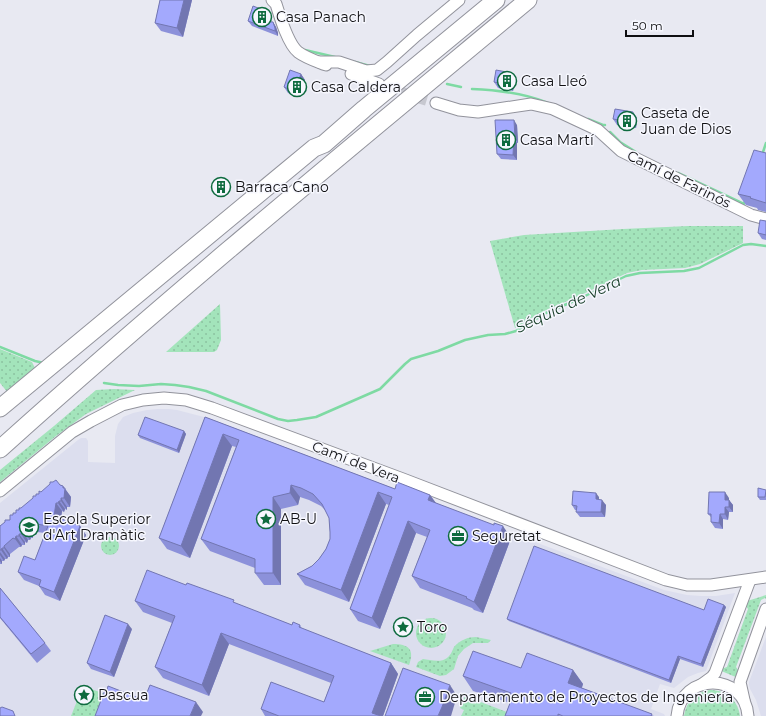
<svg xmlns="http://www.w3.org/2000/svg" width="766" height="716" font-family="Montserrat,sans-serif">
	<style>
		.built { fill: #dcdeee }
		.grass { fill: url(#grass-dots) }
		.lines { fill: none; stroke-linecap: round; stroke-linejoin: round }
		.stream { stroke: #7edaa3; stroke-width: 2.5 }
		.minor-tunnel { stroke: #c7c8d0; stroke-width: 11; stroke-dasharray: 11 5.5; stroke-linecap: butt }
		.minor-casing { stroke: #92939c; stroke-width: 13 }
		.highway-casing { stroke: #92939c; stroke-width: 19 }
		.minor { stroke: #fff; stroke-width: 11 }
		.highway { stroke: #fff; stroke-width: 17 }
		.wall { fill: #8c91da }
		.shaded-wall { fill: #7276b1 }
		.building { fill: #a3a9fd; stroke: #7276b1 }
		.labels { text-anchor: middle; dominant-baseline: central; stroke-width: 3; stroke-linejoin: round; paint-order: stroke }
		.poi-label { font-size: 14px; fill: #0f0f12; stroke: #f6f7fe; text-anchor: start }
		.street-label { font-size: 14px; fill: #0f0f12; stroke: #f6f7fe }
		.water-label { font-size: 15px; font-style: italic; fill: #143b25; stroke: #f6f7fe }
	</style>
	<defs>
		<pattern id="grass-dots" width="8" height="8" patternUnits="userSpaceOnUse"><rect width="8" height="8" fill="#a3e4bb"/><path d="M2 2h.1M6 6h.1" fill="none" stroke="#8bc2a0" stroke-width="1.8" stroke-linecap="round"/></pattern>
	</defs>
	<rect width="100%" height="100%" fill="#e8e9f2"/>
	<!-- built -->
	<g class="built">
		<polygon points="158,409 169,409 177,410 204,417 438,506 664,590 687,595 701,596 716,596 735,593 706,671 698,673 688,677 674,688 660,684 651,709 664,714 665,716 0,716 0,503 78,440 81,438 86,438 88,441 88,462 115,463 115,436 118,424 121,420 123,417 133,413 147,410"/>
		<polygon points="766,637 766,716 761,716 756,700 750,689 749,685 749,682"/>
	</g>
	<!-- grass -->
	<g class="grass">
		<polygon points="688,226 743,226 743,243 700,264 685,268 642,270 627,273 581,295 544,311 515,328 490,241 524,235 623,229"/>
		<polygon points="220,304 221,340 217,350 214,352 166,352"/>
		<polygon points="0,349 32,362 36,370 8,393 0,383"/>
		<polygon points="114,389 135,390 86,414 56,436 0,482 0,470 54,426 96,390"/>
		<circle cx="110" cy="546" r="9"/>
		<polygon points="766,595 766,599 765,598 761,600 736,667 740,673 738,678 719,670 721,665 724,668 727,667 748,609 744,603 744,602"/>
		<circle cx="431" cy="633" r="15"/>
		<path d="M476,637L491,640L488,643H473L464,649L458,656L454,669L446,675L440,676L416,667L418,662L423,659C430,660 441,663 447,658C451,655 452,651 454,647C460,640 468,637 476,637Z"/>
		<path d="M393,644C408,644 415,649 409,665L370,651Z"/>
		<polygon points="83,686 105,694 96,716 71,716"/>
		<path d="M710,690C726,690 738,700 740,716H684C686,701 696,692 710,690Z"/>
		<polygon points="465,696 512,714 511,716 461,716 464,710 460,708"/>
	</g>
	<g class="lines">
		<!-- stream -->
		<g class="stream">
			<polyline points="305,50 335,57"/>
			<polyline points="355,62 370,66"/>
			<polyline points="447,84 461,87"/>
			<path d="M472,89C497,90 524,93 548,103"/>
			<polyline points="588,119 603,125 605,125"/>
			<polyline points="610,132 620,142 636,152"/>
			<polyline points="762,155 766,143"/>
			<polyline points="678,173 744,204 745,201"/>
			<polyline points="0,347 35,361 44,363"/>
			<polyline points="104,383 118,385 139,386 161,384 175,385 189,387 206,391 278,419 288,421 297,420 316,417 380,389 405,364 411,359 438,351 465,340 488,335 505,334 516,331 546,313 581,298 626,276 640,273 684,271 699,268 743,245 751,244 766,246"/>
		</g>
		<!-- minor-tunnel -->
		<polyline class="minor-tunnel" points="385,86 406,94 436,103"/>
		<!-- minor casing -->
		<g class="minor-casing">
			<g id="minor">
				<path d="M272,0L276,4C280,17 288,44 298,52C306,58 316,61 326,65"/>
				<polyline points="319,62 339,62 366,71 377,70 387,62 417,35 459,0"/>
				<polyline points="351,74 379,84"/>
				<polyline points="436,103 459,110 478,112 531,104 553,109 598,130 621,151 751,215 766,219"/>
				<polyline points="0,491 72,432 91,421 122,405 143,400 164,398 186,400 212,408 403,479 666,580 687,585 711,585 766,577"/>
				<polyline points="701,685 712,677 715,673 750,580"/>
				<polyline points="744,700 740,682 766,609"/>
				<path d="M677,716C681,672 745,672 748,716"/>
			</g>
		</g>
		<!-- highway casing -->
		<g class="highway-casing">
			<g id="highway">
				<polyline points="0,408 314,148 324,144 364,109 496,0"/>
				<path d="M0,449C172,294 350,148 528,0"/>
			</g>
		</g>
		<!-- minor -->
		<use href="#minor" class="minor"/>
		<!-- highway -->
		<use href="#highway" class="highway"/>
	</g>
	<!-- wall -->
	<g class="wall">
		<polygon points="160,0 192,0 183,37 161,31 155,23"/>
		<polygon points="266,11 269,16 267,22 273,22 276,27 278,33 278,36 252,26 248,21"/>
		<polygon points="512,73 516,78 513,91 498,88 494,82"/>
		<polygon points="301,74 305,80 298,97 288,93 284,87"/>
		<polygon points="637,118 636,128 617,125 613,119"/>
		<polygon points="517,125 518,143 517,143 517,160 501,159 497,154"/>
		<polygon points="766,153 766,212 758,210 757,208 746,205 738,194"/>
		<polygon points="225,181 227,184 227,191 216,191 214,188"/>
		<polygon points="766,221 766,240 762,239 758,233"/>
		<polygon points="205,417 395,489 430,495 436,503 511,538 483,613 474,610 472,608 420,588 412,576 427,537 416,533 380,629 358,621 350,609 389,505 386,504 349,602 305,585 297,574 312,566 319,559 326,549 330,539 330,532 329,518 326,511 321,506 309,500 300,497 298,505 281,509 281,585 264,585 255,573 255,568 210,551 201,539 236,447 232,446 190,558 167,549 159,538"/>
		<polygon points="184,431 186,434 179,453 140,438 138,435"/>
		<polygon points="60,485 63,486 71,497 70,507 67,507 67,510 65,509 64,512 62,511 61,519 80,526 86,535 60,601 45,595 39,586 24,580 18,572 35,560 45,533 37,532 36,535 33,535 33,538 31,538 30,540 28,540 27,543 25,542 25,545 22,545 21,547 19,547 10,554 10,557 8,557 7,559 5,559 4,561 2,561 2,564 0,564 0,526 10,520 13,515 16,513 41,492"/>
		<polygon points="766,490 766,500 760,500 758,497"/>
		<polygon points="599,497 599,500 606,505 605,517 580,517 576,512 577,510 575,510 572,505"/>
		<polygon points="729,498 729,500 733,505 733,512 729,512 728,520 723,519 723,529 715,528 711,522 711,517 708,514"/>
		<polygon points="186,585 292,625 300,625 302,629 391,663 398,674 383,716 265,716 261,709 324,702 331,683 229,644 209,696 163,678 155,667 172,623 143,612 135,601"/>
		<polygon points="0,588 45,643 51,651 37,663 0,618"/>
		<polygon points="724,605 726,607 703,667 680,659 671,683 509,621 507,619 704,610"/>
		<polygon points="132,629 114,677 91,669 87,663"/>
		<polygon points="521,668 573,670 583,684 582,688 654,716 505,716 510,703 473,691 463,676"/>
	</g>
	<!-- shaded-wall -->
	<g class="shaded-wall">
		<polygon points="184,0 192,0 183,37 177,28"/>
		<polygon points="266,11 269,16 266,26 262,21"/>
		<polygon points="273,22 276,27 278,33 278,36 275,31"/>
		<polygon points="512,73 516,78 513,91 509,85"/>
		<polygon points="301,74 305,80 298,97 294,92"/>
		<polygon points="633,112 637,118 636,128 632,122"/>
		<polygon points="514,120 517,125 518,143 515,138"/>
		<polygon points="514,138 517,143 517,160 513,155"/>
		<polygon points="225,181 227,184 227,191 225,188"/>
		<polygon points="184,431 186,434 179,453 177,450"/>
		<polygon points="223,434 232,446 190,558 181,546"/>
		<polygon points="291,485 300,497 298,505 290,493"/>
		<polygon points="63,486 71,497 70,507 64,498"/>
		<polygon points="378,492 386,504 349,602 341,590"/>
		<polygon points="725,492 729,498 729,505 725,500"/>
		<polygon points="596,493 599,497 599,504 596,499"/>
		<polygon points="430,495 438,506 428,500"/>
		<polygon points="273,497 281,509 281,585 273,573"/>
		<polygon points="61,498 67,507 67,510 61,501"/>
		<polygon points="602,500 606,505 605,517 601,512"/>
		<polygon points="729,500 733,505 733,512 729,507"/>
		<polygon points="59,501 65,509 64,512 58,503"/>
		<polygon points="56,503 62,511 60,525 54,516"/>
		<polygon points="725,507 729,512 728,520 725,514"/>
		<polygon points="720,514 723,519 723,529 719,523"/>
		<polygon points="408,521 416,533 380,629 372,618"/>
		<polygon points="31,523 37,532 36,535 30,526"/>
		<polygon points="27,526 33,535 33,538 27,529"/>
		<polygon points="80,526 86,535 60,601 54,592"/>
		<polygon points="503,526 511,538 483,613 474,602"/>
		<polygon points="25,529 31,538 30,540 24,531"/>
		<polygon points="22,531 28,540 27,543 21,534"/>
		<polygon points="19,534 25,542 25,545 19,536"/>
		<polygon points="16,536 22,545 21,547 15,539"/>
		<polygon points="4,546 10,554 10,557 4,548"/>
		<polygon points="2,548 8,557 7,559 1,550"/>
		<polygon points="0,552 5,559 4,561 0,555"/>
		<polygon points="0,558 2,561 2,564 0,561"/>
		<polygon points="724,605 726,607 703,667 701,664"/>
		<polygon points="128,624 132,629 114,677 110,672"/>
		<polygon points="221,633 229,644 209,696 202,685"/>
		<polygon points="678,656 680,659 671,683 669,680"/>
		<polygon points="391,663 398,674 383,716 374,716 372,713"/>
		<polygon points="573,670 583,684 578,697 568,683"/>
		<polygon points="450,685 457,696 451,716 438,716"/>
		<polygon points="196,702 203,712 201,716 190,716"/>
	</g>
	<!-- building -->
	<g class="building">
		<polygon points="160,0 184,0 177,28 155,23"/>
		<polygon points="253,6 266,11 262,21 273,22 275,28 275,31 248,21"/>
		<polygon points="290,70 301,74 294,92 284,87"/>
		<polygon points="496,70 512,73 509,85 494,82"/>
		<polygon points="615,109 633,112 632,122 613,119"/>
		<polygon points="495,120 514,120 515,138 514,138 513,155 497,154"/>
		<polygon points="754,150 766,153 766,203 750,198 751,197 738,194"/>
		<rect x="214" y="181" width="11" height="7"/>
		<polygon points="760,220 766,221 766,235 758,233"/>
		<polygon points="145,417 184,431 177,450 138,435"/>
		<polygon points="205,417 395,489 397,482 430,495 428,500 494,525 494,523 503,526 474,602 466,598 467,597 412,576 430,530 408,521 372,618 350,609 392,497 378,492 341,590 297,574 312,566 319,559 326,549 330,539 330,532 329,518 322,504 313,494 301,488 291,485 290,493 273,497 273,573 255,573 255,559 201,539 239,440 223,434 181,546 159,538"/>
		<polygon points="56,480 60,485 63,486 63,488 65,488 64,498 61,498 61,501 59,501 58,503 56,503 54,516 80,526 54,592 39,586 41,580 18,572 24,556 35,560 48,526 31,523 30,526 27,526 27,529 25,529 24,531 22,531 21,534 19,534 19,536 16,536 15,539 13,538 4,546 4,548 2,548 1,550 0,550 0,526 5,522 5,520 10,520 10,515 13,515 13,513 16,513 16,510 19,510 19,508 21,508 33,498 33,496 36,496 36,494 39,494 39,491 41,492 50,484 50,482 53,482"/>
		<polygon points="758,488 766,490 765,497 758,497"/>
		<polygon points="573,491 596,493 596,499 602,500 601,512 576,512 577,506 572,505"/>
		<polygon points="709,492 725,492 725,500 729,500 729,507 725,507 725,514 720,514 719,523 711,522 711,514 708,514"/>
		<polygon points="534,546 704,610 708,599 724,605 701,664 678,656 669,680 507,619"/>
		<polygon points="147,570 186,585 187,583 234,600 233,602 292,625 293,622 300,625 299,627 391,663 372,713 381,716 279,716 261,709 271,682 324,702 334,676 221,633 202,685 155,667 175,616 135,601"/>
		<polygon points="0,588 45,643 31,654 0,617"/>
		<polygon points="105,615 128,624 110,672 87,663"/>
		<polygon points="473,651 521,668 527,653 573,670 568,683 652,714 651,716 563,716 558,714 558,716 505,716 512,698 509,697 511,693 463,676"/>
		<polygon points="403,668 450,685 442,707 438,716 385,716"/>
		<polygon points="150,685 196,702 190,716 95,716 105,690 107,690 108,686 144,700"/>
		<polygon points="2,707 13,711 15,716 0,716 0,708"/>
	</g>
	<!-- icons -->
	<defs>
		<g id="building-ring" transform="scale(1)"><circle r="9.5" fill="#f6f7fe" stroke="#0e6b3f" stroke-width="1.5"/><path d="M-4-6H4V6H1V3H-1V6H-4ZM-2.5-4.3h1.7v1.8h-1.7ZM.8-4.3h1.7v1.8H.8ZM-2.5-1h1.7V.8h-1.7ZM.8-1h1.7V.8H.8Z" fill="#0e6b3f"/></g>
		<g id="sight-ring" transform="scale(1)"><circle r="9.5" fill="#f6f7fe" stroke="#0e6b3f" stroke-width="1.5"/><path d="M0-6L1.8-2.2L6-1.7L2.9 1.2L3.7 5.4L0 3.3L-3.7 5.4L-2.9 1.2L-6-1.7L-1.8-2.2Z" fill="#0e6b3f"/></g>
		<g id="school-ring" transform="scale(1)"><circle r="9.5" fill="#f6f7fe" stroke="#0e6b3f" stroke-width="1.5"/><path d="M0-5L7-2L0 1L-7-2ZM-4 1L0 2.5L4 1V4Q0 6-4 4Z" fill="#0e6b3f"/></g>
		<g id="office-ring" transform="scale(1)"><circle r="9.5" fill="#f6f7fe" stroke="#0e6b3f" stroke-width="1.5"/><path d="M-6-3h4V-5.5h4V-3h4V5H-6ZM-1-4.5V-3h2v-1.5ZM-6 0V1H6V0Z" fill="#0e6b3f"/></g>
	</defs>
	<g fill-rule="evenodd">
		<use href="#building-ring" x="262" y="17"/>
		<use href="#building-ring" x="507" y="81"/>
		<use href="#building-ring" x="297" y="87"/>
		<use href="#building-ring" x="627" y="121"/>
		<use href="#building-ring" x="506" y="140"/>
		<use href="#building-ring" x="221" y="187"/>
		<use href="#sight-ring" x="266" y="519"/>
		<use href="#school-ring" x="29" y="527"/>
		<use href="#office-ring" x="458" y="536"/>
		<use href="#sight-ring" x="403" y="627"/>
		<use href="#sight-ring" x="84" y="695"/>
		<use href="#office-ring" x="425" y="697"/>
	</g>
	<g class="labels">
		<!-- poi labels -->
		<g class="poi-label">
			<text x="276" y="17">Casa Panach</text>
			<text x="521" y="81">Casa Lleó</text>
			<text x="311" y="87">Casa Caldera</text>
			<text x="641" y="113">Caseta de<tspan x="641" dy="16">Juan de Dios</tspan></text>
			<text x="520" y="140">Casa Martí</text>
			<text x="235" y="187">Barraca Cano</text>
			<text x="43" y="519">Escola Superior<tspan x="43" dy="16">d'Art Dramàtic</tspan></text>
			<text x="280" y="519">AB-U</text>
			<text x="472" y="536">Seguretat</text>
			<text x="417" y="627">Toro</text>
			<text x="98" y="695">Pascua</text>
			<text x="439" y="697">Departamento de Proyectos de Ingeniería</text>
		</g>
		<!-- street labels -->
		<g class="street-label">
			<text transform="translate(679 179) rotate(26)">Camí de Farinós</text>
			<text transform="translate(356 462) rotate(21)">Camí de Vera</text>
		</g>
		<!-- water labels -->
		<g class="water-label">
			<text transform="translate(568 304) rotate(-25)">Séquia de Vera</text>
		</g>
	</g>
	<!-- scale -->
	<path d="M626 30v6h67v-6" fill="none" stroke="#0f0f12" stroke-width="2"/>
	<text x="632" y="30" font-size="12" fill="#0f0f12" stroke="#f6f7fe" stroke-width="3" paint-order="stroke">50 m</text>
</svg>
